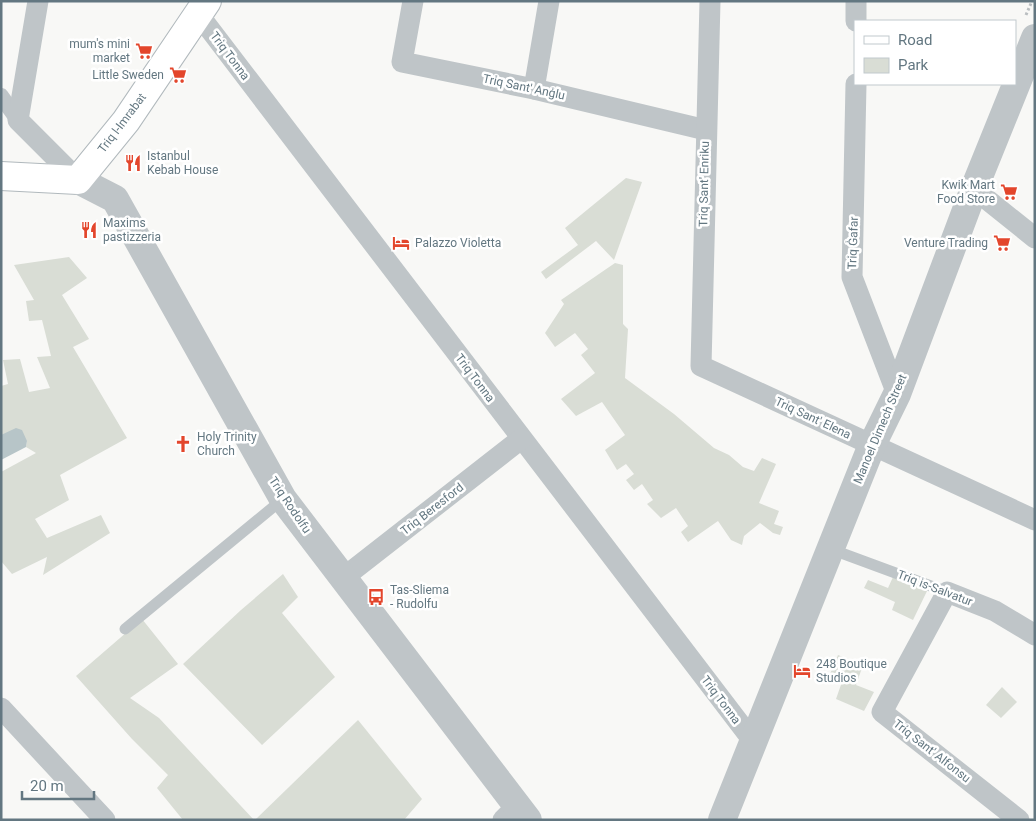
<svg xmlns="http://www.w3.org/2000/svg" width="1036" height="821" font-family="Roboto,sans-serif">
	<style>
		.green { fill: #d9ddd5 }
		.water { fill: #b7c5c8 }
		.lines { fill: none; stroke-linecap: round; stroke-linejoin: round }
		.secondary-casing { stroke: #b1b9bd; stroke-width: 30 }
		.path { stroke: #b9bec0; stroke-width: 3; stroke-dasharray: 2.5 2.5; stroke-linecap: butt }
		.service { stroke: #bfc5c8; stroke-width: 11 }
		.pedestrian { stroke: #bfc5c8; stroke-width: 16 }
		.minor { stroke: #bfc5c8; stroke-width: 21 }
		.tertiary { stroke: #bfc5c8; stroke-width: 28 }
		.secondary { stroke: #fff; stroke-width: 28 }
		.labels { text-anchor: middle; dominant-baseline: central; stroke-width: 5; stroke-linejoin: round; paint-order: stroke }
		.poi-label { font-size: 12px; fill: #637781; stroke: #fff; text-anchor: start }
		.street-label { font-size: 12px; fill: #637781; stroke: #fff }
	</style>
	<rect width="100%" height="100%" fill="#f8f8f6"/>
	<!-- green -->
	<g class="green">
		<polygon points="626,178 642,182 614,260 596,241 546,279 541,272 578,245 565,228"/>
		<polygon points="69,257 87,278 62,295 89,339 73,347 127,438 60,475 69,500 35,519 47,538 101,515 110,533 43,575 47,557 12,574 1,561 1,472 36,453 26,447 27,441 1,435 1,386 8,384 3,360 20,359 29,392 50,388 37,357 51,356 42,320 29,321 26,301 34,300 14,265"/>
		<polygon points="615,263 623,265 623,324 628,329 625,378 674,414 714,448 729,455 743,467 754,471 762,458 776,464 759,503 779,511 774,524 783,527 780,535 773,533 760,523 744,536 742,545 731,540 718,521 688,542 681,532 688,526 676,508 661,518 647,504 653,500 642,484 634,490 626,480 634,474 626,464 617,470 605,450 625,435 602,402 576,416 561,399 595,373 581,355 588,349 575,333 555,347 545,333 564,304 561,300"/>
		<polygon points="283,574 298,597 282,613 335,677 262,745 183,664 241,610"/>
		<polygon points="893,577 928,589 913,620 892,610 895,602 864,588 868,580 888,588"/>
		<polygon points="142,619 178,664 130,698 159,718 254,820 183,820 157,788 168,775 132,739 76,676"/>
		<polygon points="838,655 863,665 856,685 874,692 864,711 836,699 843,679 830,674"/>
		<polygon points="1002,687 1017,702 1001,718 986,705"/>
		<polygon points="358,720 422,799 404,820 255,820"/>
	</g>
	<!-- water -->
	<polygon class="water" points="16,428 22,430 27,441 26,447 1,460 1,435"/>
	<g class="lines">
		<!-- secondary casing -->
		<g class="secondary-casing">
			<polyline id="secondary" points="1,176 78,180 126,121 207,1"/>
		</g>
		<!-- path -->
		<polyline class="path" points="1026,15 1032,1"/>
		<!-- service -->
		<g class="service">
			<polyline points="844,554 947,592"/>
			<polyline points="125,629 283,499"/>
		</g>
		<!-- pedestrian -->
		<polyline class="pedestrian" points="1,96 18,120"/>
		<!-- minor -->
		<g class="minor">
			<polyline points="38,1 18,120 78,180"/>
			<polyline points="413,1 402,62 534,89 706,130"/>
			<polyline points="710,1 701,366 1035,520"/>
			<polyline points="856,1 856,21"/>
			<polyline points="199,15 753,741"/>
			<polyline points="856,84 852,277 897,394"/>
			<polyline points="534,89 549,1"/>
			<polyline points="974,189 1035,238"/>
			<polyline points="343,578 521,439"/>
			<polyline points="1,708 105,820"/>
			<polyline points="503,820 517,806"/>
			<polyline points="1019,820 882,712 947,592 995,611 1035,635"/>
		</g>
		<!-- tertiary -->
		<g class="tertiary">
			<polyline points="78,180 115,199 283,499 528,820"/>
			<polyline points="722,820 872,445 897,394 974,189 1035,38"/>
		</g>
		<!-- secondary -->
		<use href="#secondary" class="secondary"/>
	</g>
	<!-- icons -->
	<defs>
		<g id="supermarket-bare" transform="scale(1.35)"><path d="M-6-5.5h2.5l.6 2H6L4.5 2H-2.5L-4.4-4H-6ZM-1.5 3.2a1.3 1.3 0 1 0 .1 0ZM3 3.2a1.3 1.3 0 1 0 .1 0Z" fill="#e3462c" stroke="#fff" stroke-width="2.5" paint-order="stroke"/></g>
		<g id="restaurant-bare" transform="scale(1.35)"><path d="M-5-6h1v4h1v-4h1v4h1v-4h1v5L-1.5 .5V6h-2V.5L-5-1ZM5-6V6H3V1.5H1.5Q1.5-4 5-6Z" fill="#e3462c" stroke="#fff" stroke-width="2.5" paint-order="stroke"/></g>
		<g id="hotel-bare" transform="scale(1.35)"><path d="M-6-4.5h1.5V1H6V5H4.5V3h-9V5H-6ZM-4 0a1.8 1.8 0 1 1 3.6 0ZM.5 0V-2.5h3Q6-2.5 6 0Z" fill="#e3462c" stroke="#fff" stroke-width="2.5" paint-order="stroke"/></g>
		<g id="church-bare" transform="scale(1.35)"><path d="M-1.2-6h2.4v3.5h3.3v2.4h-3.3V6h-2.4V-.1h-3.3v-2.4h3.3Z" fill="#e3462c" stroke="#fff" stroke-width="2.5" paint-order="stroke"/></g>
		<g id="bus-bare" transform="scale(1.35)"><path d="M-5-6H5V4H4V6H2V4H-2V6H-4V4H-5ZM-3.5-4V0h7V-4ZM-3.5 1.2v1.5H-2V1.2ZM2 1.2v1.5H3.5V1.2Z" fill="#e3462c" stroke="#fff" stroke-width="2.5" paint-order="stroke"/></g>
	</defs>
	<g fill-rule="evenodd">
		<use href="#supermarket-bare" x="144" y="51"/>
		<use href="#supermarket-bare" x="178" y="75"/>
		<use href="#restaurant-bare" x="133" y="163"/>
		<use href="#supermarket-bare" x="1009" y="192"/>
		<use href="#restaurant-bare" x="89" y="230"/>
		<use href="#hotel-bare" x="401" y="243"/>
		<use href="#supermarket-bare" x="1002" y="243"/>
		<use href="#church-bare" x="183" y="444"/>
		<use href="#bus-bare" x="376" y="597"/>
		<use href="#hotel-bare" x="802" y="671"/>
	</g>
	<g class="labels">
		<!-- poi labels -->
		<g class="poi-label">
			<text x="130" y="44" text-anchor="end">mum's mini<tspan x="130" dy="14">market</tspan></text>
			<text x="164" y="75" text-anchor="end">Little Sweden</text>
			<text x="147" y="156">Istanbul<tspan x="147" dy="14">Kebab House</tspan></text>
			<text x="995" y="185" text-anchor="end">Kwik Mart<tspan x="995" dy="14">Food Store</tspan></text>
			<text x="103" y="223">Maxims<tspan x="103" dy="14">pastizzeria</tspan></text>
			<text x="415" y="243">Palazzo Violetta</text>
			<text x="988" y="243" text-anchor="end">Venture Trading</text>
			<text x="197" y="437">Holy Trinity<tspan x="197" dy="14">Church</tspan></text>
			<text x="390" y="590">Tas-Sliema<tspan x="390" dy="14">- Rudolfu</tspan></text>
			<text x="816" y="664">248 Boutique<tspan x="816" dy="14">Studios</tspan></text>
		</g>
		<!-- street labels -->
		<g class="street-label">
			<text transform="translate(230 56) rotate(53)">Triq Tonna</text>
			<text transform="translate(524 87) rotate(12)">Triq Sant' Anġlu</text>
			<text transform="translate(122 123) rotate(-53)">Triq l-Imrabat</text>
			<text transform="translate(704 184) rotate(-89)">Triq Sant' Enriku</text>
			<text transform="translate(853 243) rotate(-88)">Triq Ġafar</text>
			<text transform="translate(475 378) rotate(53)">Triq Tonna</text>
			<text transform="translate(813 418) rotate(25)">Triq Sant' Elena</text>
			<text transform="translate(880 429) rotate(-67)">Manoel Dimech Street</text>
			<text transform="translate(290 505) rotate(56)">Triq Rodolfu</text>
			<text transform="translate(432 509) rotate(-38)">Triq Beresford</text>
			<text transform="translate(935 588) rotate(21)">Triq is-Salvatur</text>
			<text transform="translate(721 700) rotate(53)">Triq Tonna</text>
			<text transform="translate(932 751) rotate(38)">Triq Sant' Alfonsu</text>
		</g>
	</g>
	<!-- border -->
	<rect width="1036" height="821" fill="none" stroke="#637781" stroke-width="5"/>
	<!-- legend -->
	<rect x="854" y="20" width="162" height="65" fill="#ffffff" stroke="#c1c9cd"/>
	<rect x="864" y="36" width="25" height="8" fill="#ffffff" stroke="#c1c9cd"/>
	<text x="898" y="45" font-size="15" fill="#637781">Road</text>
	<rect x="864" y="58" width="25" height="15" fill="#d9ddd5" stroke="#c1c9cd"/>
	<text x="898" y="70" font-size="15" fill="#637781">Park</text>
	<!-- scale -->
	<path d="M22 791v8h72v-8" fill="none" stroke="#637781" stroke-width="2.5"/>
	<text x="30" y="791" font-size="15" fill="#637781" stroke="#ffffff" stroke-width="4" paint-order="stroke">20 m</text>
</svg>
